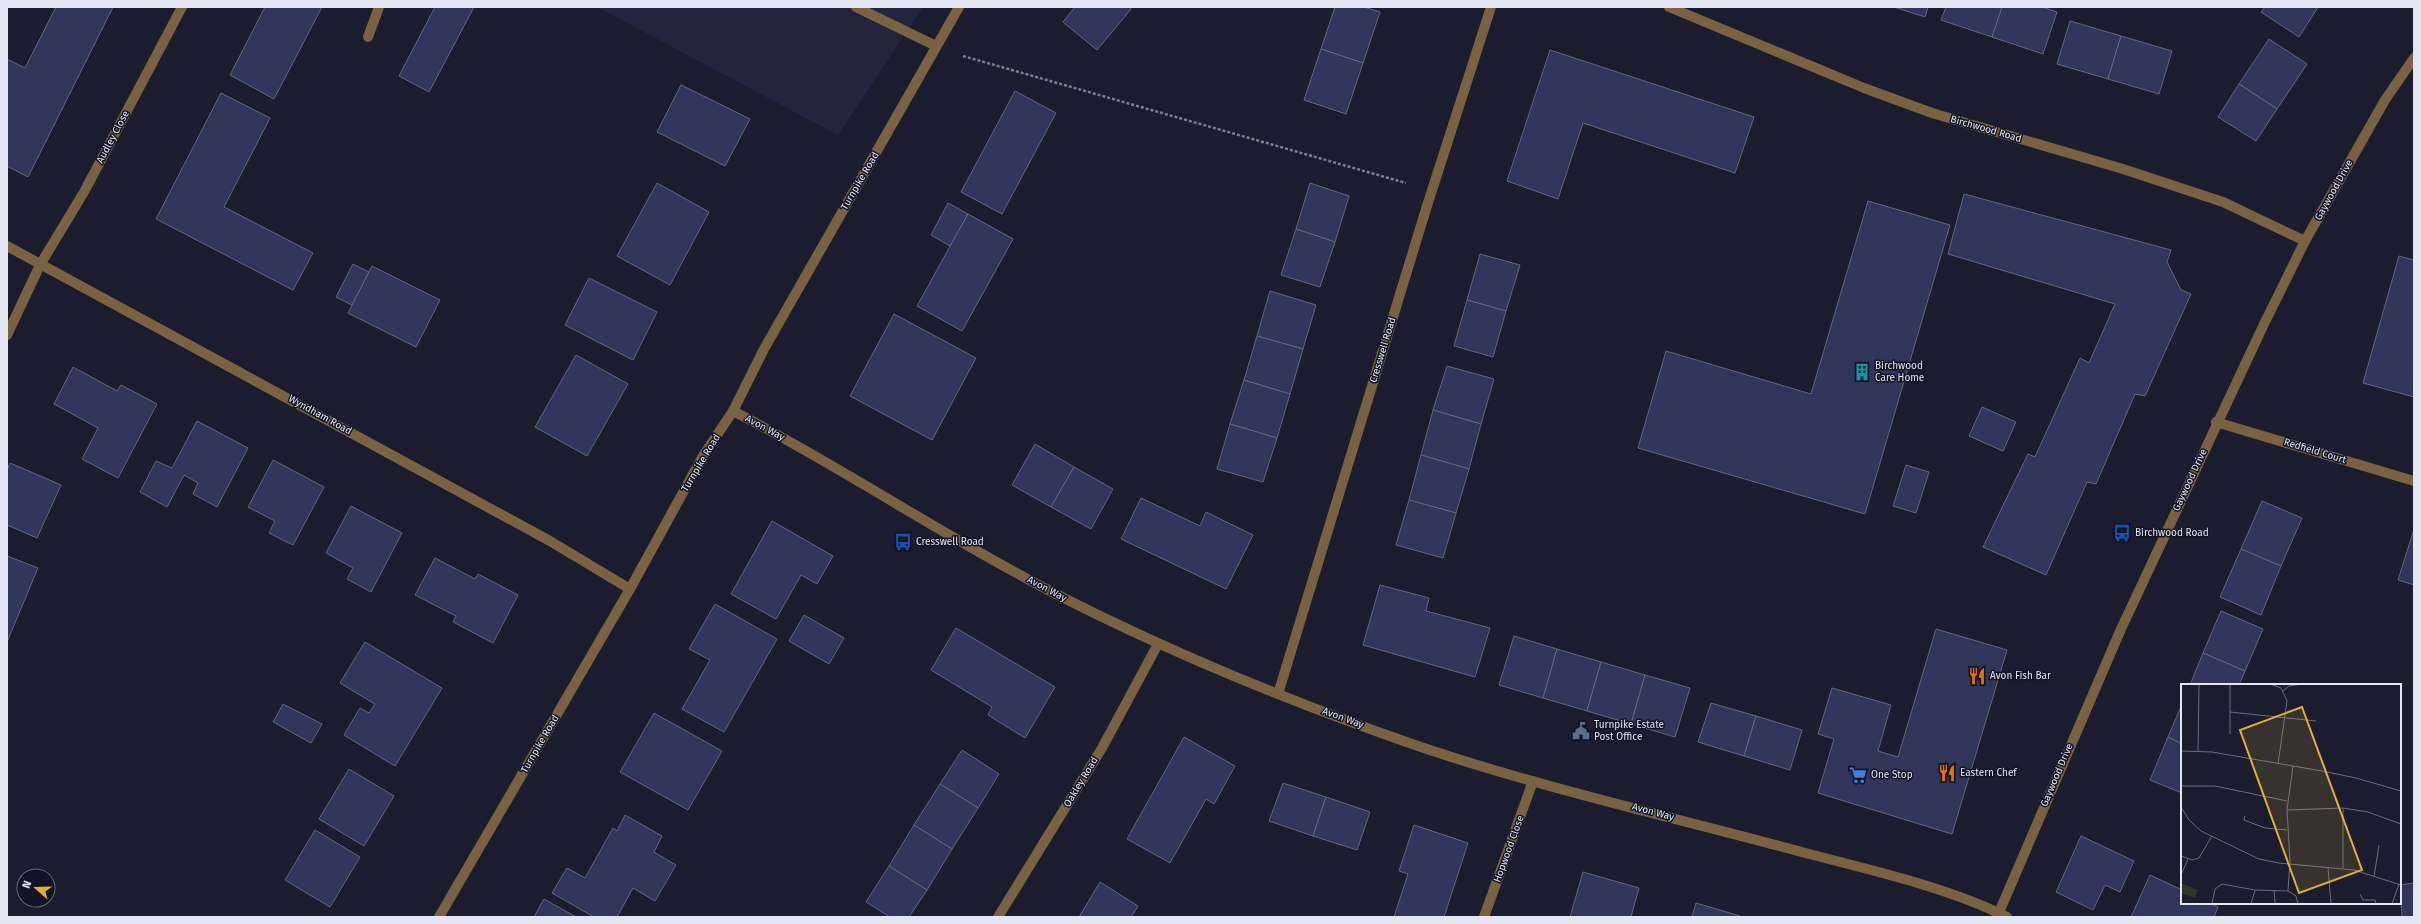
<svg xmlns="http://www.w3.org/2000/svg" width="2421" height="924" font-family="'Fira Sans',sans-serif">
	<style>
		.built { fill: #23253d }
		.building { fill: #32355a; stroke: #64677c }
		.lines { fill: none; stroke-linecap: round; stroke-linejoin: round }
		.path { stroke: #7d7f8f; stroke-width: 2.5; stroke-dasharray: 3 2; stroke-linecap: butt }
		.service { stroke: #786241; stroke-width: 10 }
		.minor { stroke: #786241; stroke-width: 10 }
		.tertiary { stroke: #786241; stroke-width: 10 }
		.labels { text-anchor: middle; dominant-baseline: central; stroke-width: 3; stroke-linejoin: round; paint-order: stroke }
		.street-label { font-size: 10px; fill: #e4e6f3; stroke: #121425 }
		.poi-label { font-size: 10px; fill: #e4e6f3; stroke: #121425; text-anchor: start }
		.inset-road { fill: none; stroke: #6b6d7d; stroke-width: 1 }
		.view { fill: #dfb034; fill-opacity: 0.15; stroke: #dfb034; stroke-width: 2 }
		.inset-edge { fill: none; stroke: #e4e6f3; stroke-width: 2 }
	</style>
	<rect width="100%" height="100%" fill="#1b1d2f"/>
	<!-- built -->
	<polygon class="built" points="597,7 923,7 838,135"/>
	<!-- building -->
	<g class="building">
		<polygon points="56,7 113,7 28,177 7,166 7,59 25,68"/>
		<polygon points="265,7 322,7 274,99 230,75"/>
		<polygon points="435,7 474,7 429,92 399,76"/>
		<polygon points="1075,7 1129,7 1131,9 1097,50 1063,22"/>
		<polygon points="1335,7 1364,7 1380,12 1363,63 1321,49"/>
		<polygon points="1894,7 1928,7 1925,17"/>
		<polygon points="1946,7 2002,7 1992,37 1941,20"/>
		<polygon points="2002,7 2042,7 2057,12 2043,54 1992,37"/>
		<polygon points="2265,7 2318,7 2299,37 2261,12"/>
		<polygon points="2070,21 2121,36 2108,79 2057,64"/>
		<polygon points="2121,36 2172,51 2159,94 2108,79"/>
		<polygon points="2269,39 2307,64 2277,109 2239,84"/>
		<polygon points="1321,49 1363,63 1346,114 1304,100"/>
		<polygon points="1550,50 1754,117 1735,173 1583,123 1558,199 1507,181"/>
		<polygon points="2239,84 2277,109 2256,141 2218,117"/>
		<polygon points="681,85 750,119 725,166 657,132"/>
		<polygon points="1015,91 1056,113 1002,214 961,192"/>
		<polygon points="221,93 270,118 224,207 313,253 293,290 156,219"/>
		<polygon points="657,183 709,212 670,285 617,256"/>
		<polygon points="1310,183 1349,196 1335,242 1296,229"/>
		<polygon points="1964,194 2171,250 2167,262 2181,290 2191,294 2145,396 2135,394 2096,484 2087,482 2046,575 1983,547 2028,454 2035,457 2080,358 2089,363 2115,304 1948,254"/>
		<polygon points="1868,201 1950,225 1865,514 1638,448 1666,351 1811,394"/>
		<polygon points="948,203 968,214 950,246 931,235"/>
		<polygon points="968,214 1013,239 962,331 917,306"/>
		<polygon points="1296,229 1335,242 1320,287 1281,275"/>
		<polygon points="1480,254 1520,265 1506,311 1467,300"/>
		<polygon points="2399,256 2414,260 2414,397 2363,383"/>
		<polygon points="353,264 369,272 352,305 336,297"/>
		<polygon points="372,266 440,300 416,347 348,313"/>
		<polygon points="589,278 657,312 633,360 565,325"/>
		<polygon points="1270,291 1316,305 1303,349 1257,336"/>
		<polygon points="1467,300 1506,311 1493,357 1454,346"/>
		<polygon points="894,314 976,358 932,440 850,396"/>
		<polygon points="1257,336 1303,349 1290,394 1244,380"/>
		<polygon points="576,355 628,384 587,456 535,427"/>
		<polygon points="1447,366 1494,379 1481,424 1433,410"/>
		<polygon points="73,367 117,391 121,385 157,404 118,478 82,459 98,428 54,404"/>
		<polygon points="1244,380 1290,394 1277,438 1230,424"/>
		<polygon points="1982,407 2016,422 2003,451 1969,436"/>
		<polygon points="1433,410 1481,424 1469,469 1421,455"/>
		<polygon points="197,421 248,448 217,507 193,494 198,483 184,475 167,507 140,492 156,461 172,468"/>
		<polygon points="1230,424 1277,438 1263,482 1217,469"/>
		<polygon points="1035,444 1074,467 1051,507 1012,485"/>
		<polygon points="1421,455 1469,469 1456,513 1409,500"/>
		<polygon points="273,460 324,487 293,545 269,533 275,521 248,507"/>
		<polygon points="10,463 61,485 37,538 7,525 7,470"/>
		<polygon points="1906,465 1929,472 1916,513 1893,506"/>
		<polygon points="1074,467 1113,489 1091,529 1051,507"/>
		<polygon points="1141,498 1200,526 1206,512 1253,535 1226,589 1121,539"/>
		<polygon points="1409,500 1456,513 1443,558 1396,545"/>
		<polygon points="2262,501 2302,518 2281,566 2241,549"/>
		<polygon points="351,506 402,533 371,592 347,579 353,568 326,553"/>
		<polygon points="772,521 833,556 817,584 801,575 776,619 731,594"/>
		<polygon points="2414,529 2414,585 2398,580"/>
		<polygon points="2241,549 2281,566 2261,615 2220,597"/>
		<polygon points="7,556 38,568 7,642"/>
		<polygon points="435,558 475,579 478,574 518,595 493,643 453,622 456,616 415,595"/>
		<polygon points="1380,585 1429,598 1426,611 1490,628 1475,677 1363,645"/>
		<polygon points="715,604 777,639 724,732 682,709 710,660 689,649"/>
		<polygon points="2221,611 2263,629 2245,671 2203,653"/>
		<polygon points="804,615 844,638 829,664 789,641"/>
		<polygon points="956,628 1055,687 1025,738 988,715 992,707 931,670"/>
		<polygon points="1936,629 2007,650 1952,834 1818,793 1834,739 1818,734 1832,688 1891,705 1878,751 1898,757"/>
		<polygon points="1514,636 1557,649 1543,698 1499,685"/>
		<polygon points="365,642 442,688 395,766 344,735 360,708 369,713 375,704 340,683"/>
		<polygon points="1557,649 1601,662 1587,711 1543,698"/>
		<polygon points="2203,653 2245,671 2239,685 2190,685"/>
		<polygon points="1601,662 1645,675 1631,724 1587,711"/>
		<polygon points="1645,675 1690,688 1675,737 1631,724"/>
		<polygon points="1711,703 1756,716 1744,756 1698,742"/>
		<polygon points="283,704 322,724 311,743 273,722"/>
		<polygon points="2182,704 2182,744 2168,737"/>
		<polygon points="654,713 722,751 688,810 620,772"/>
		<polygon points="1756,716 1802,730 1790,770 1744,756"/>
		<polygon points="1184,737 1235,766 1214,804 1206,799 1170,863 1127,839"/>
		<polygon points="2168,737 2182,744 2182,793 2150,780"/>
		<polygon points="962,750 999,774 978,808 940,784"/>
		<polygon points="349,769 394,796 364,846 319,819"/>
		<polygon points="1283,783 1326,797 1313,836 1269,821"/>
		<polygon points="940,784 978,808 952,849 914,825"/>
		<polygon points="1326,797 1370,812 1357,850 1313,836"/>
		<polygon points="625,815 662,836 654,852 676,865 655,901 633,888 617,917 594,917 552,893 567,868 585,878 613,828 617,831"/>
		<polygon points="914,825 952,849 927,890 889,866"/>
		<polygon points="1414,825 1468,843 1444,917 1394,917 1408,874 1399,871"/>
		<polygon points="315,830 360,857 330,907 285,880"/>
		<polygon points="2081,836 2134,861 2120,892 2105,885 2093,910 2056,892"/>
		<polygon points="889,866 927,890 909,917 890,917 866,902"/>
		<polygon points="1583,872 1639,888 1631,917 1570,917"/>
		<polygon points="2150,875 2182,890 2182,903 2210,903 2218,907 2214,917 2131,917"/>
		<polygon points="1100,882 1138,906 1131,917 1079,917"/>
		<polygon points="2414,883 2414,917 2402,917 2400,885"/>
		<polygon points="544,899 576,917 534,917"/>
		<polygon points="1696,903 1740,916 1739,917 1692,917"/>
	</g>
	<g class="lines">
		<!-- path -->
		<polyline class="path" points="963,56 1406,183"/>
		<!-- service -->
		<g class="service">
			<polyline points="856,7 936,46"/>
			<polyline points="368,37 379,7"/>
		</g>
		<!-- minor -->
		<g class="minor">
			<polyline points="1669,7 1864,88 1932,113 2123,169 2223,202 2305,241"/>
			<polyline points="7,246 550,541 630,589"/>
			<polyline points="7,335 40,265 84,192 182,7"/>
			<path d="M733,411C842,467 943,536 1052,592C1169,652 1291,702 1415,745C1544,789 1678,818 1809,854C1871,870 1950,888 2007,917"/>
			<polyline points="2216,422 2414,481"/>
			<polyline points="1278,694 1426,209 1491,7"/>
			<polyline points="998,917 1102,748 1158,644"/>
			<polyline points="1484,917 1533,781"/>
			<polyline points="1997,917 2121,629 2264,324 2305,241 2385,100 2414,58"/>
		</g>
		<!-- tertiary -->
		<polyline class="tertiary" points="439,917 630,589 703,456 733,411 764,349 959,7"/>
	</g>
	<!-- icons -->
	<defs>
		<g id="building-bare" transform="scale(1.38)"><path d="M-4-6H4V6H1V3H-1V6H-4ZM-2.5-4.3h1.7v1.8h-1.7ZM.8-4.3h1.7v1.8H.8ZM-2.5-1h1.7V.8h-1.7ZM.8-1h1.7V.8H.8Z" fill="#0f9aa8" stroke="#121425" stroke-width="2.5" paint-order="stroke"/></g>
		<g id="bus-bare" transform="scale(1.38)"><path d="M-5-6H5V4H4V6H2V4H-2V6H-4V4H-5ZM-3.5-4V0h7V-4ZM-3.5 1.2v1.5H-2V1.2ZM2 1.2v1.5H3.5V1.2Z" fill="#1a4fb4" stroke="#121425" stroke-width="2.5" paint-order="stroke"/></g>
		<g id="restaurant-bare" transform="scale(1.38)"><path d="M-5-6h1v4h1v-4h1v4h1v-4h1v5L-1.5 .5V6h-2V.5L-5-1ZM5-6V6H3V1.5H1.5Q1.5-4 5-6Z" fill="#e8710a" stroke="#121425" stroke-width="2.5" paint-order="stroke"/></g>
		<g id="civic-bare" transform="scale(1.38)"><path d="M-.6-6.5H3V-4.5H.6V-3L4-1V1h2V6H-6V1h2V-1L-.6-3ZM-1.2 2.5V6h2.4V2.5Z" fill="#5c6f8a" stroke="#121425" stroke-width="2.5" paint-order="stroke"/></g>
		<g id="supermarket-bare" transform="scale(1.38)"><path d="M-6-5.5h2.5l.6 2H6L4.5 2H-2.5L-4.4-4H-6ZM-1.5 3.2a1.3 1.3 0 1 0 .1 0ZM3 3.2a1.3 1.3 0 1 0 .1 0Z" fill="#3f7fe0" stroke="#121425" stroke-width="2.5" paint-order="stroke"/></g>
	</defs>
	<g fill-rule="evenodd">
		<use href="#building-bare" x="1862" y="372"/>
		<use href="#bus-bare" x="2122" y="533"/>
		<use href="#bus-bare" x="903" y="542"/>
		<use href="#restaurant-bare" x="1977" y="676"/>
		<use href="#civic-bare" x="1581" y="731"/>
		<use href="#restaurant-bare" x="1947" y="773"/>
		<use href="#supermarket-bare" x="1858" y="775"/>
	</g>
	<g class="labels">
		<!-- street labels -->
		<g class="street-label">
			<text transform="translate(1986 129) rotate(16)">Birchwood Road</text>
			<text transform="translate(113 137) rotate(-62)">Audley Close</text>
			<text transform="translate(860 181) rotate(-60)">Turnpike Road</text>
			<text transform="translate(2334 190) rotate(-61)">Gaywood Drive</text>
			<text transform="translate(1383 350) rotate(-73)">Cresswell Road</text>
			<text transform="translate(320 415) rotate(29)">Wyndham Road</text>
			<text transform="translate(765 428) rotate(28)">Avon Way</text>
			<text transform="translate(2315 451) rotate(17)">Redfield Court</text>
			<text transform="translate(701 463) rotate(-59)">Turnpike Road</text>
			<text transform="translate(2190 480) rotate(-65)">Gaywood Drive</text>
			<text transform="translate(1047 589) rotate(28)">Avon Way</text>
			<text transform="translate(1343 718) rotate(20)">Avon Way</text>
			<text transform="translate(540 744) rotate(-60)">Turnpike Road</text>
			<text transform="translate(2057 775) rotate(-67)">Gaywood Drive</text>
			<text transform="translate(1081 782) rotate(-59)">Oakley Road</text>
			<text transform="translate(1653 812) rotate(15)">Avon Way</text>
			<text transform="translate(1509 849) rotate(-70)">Hopwood Close</text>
		</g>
		<!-- poi labels -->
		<g class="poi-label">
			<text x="1875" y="366">Birchwood<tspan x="1875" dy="12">Care Home</tspan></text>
			<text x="2135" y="533">Birchwood Road</text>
			<text x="916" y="542">Cresswell Road</text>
			<text x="1990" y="676">Avon Fish Bar</text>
			<text x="1594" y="725">Turnpike Estate<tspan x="1594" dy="12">Post Office</tspan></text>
			<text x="1960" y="773">Eastern Chef</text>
			<text x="1871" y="775">One Stop</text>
		</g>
	</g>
	<!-- overview -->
	<g transform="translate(2181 684)">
		<rect width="220" height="220" fill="#1b1d2f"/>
		<path d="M1,200L17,206L14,214L0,209Z" fill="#2f371f"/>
		<path class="inset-road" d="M49,0V28L135,37M89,0L100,4L106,17L97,80M102,7L108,2L121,0M49,50V28M0,67L31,68L141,87L175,94L220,107M17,67L18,0M0,102H34L106,117M0,123L8,136L20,147L78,175L98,179L173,186L220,201M106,126L162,124L187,128L220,140M64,132L63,136L84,144L106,146M0,172L11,176L18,174L31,152M147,183L150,220M162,184V124M0,191L7,175M193,193L198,161M93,206L94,220M107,207L109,177L106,126L112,82M179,210L182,216H194L195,220M31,220L34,205L41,200L74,206L107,207L115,212L117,220M70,220L74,206M211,220L218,200"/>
		<path class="view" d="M121,23L181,186L118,209L59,46Z"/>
		<rect width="220" height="220" class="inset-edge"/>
	</g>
	<!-- border -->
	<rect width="2421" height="924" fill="none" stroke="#e4e6f3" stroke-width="16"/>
	<!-- north arrow -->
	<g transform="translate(36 888) rotate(290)"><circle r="19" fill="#121425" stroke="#666877"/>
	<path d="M0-3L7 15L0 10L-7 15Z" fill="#dfb034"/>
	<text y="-6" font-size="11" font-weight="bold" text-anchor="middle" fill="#e4e6f3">N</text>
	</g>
</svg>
